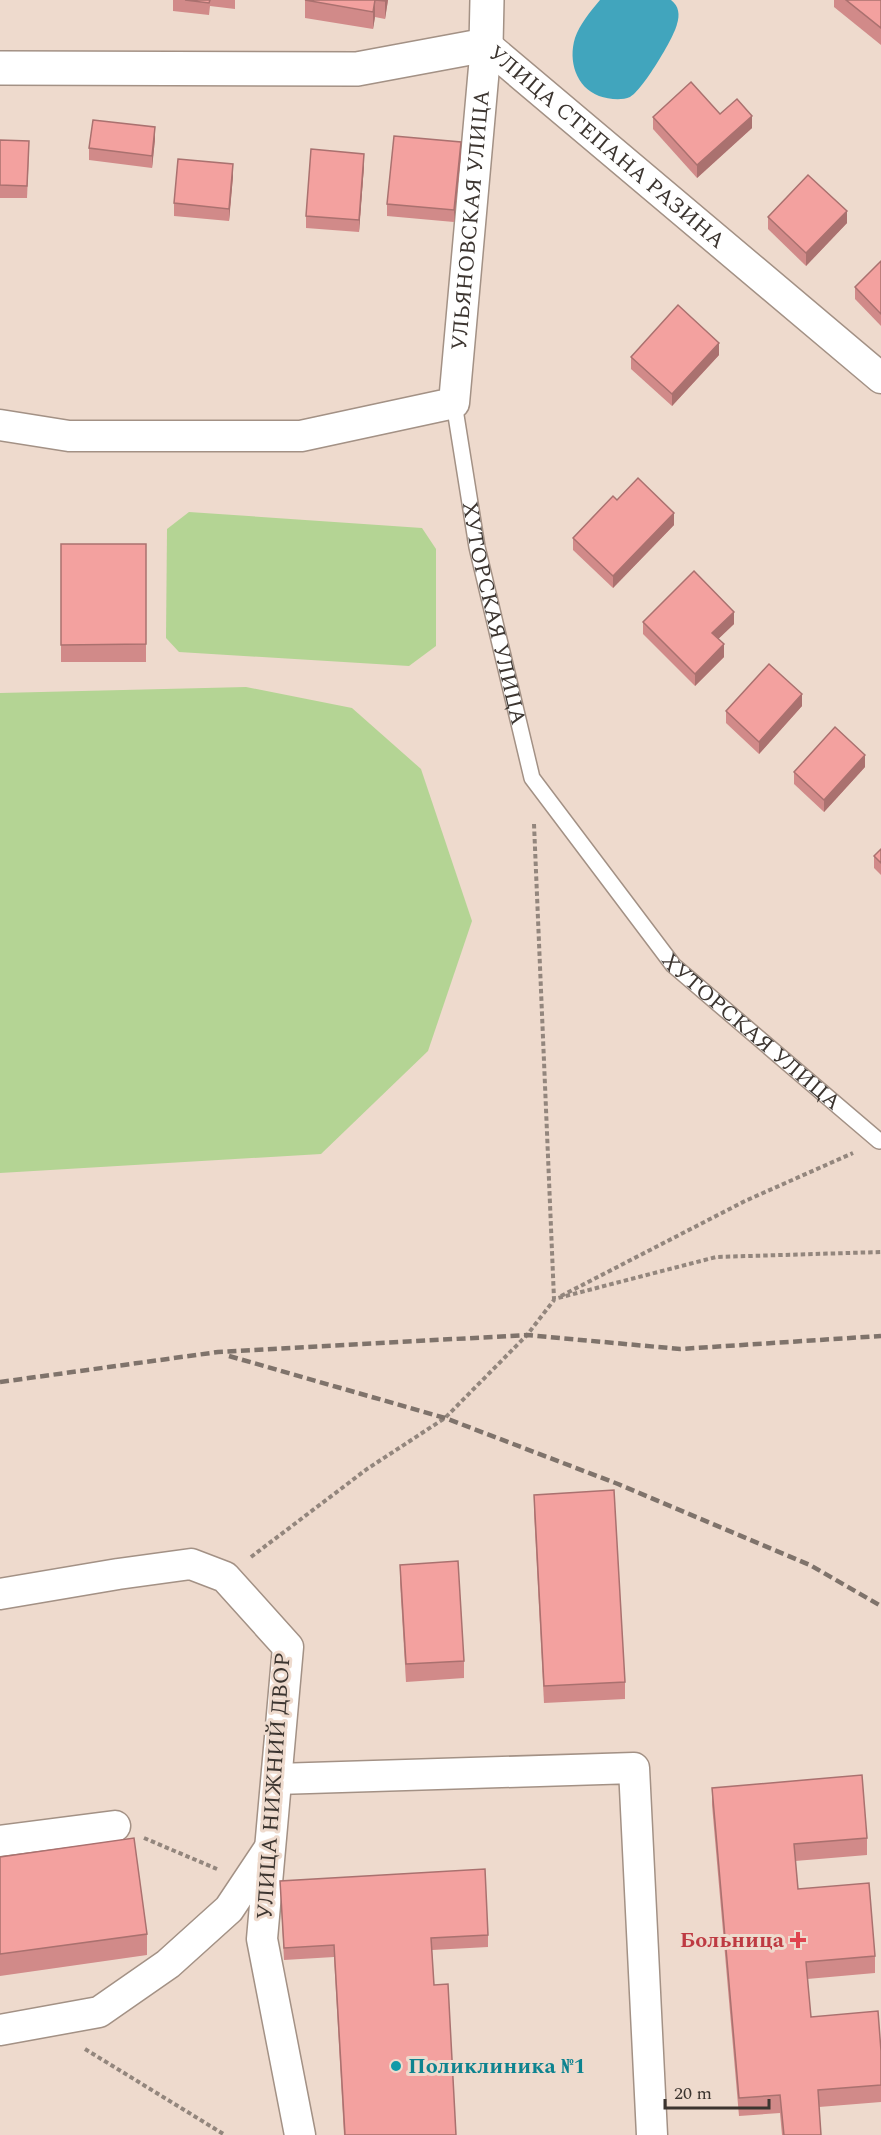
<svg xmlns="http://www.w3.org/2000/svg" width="881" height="2135" font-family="Spectral,serif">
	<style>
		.green { fill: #b4d494 }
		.water { fill: #41a5bd }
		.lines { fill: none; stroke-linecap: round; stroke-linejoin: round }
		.service-casing { stroke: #a39185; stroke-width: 18 }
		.minor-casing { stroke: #a39185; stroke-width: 33 }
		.tertiary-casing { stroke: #a39185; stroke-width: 36 }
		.path { stroke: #93867d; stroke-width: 4; stroke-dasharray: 4.5 3; stroke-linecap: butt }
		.service { stroke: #fff; stroke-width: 15 }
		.minor { stroke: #fff; stroke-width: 30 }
		.tertiary { stroke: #fff; stroke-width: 33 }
		.rail { stroke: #7f736b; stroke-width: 4.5; stroke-dasharray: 9 4.5; stroke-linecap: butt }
		.wall { fill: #d18a89 }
		.shaded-wall { fill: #aa716f }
		.building { fill: #f3a19f; stroke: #aa716f; stroke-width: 1.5 }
		.health-dot { fill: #e0444e; stroke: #eedacd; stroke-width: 2 }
		.culture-dot { fill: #0f9aa8; stroke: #eedacd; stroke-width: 2 }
		.labels { text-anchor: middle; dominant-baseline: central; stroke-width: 6; stroke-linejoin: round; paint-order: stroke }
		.street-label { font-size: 22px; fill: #3c3530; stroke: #eedacd }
		.health-label { font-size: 22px; font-weight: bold; fill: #be3a42; stroke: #eedacd; text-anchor: end }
		.culture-label { font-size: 22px; font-weight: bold; fill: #0d838f; stroke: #eedacd; text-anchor: start }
	</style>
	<rect width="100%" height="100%" fill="#eedacd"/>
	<!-- green -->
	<g class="green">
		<polygon points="189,512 422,528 436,549 436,646 409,666 179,652 166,638 167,529"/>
		<polygon points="246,687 352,708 421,769 472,921 428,1051 321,1154 0,1173 0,693"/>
	</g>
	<!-- water -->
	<path class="water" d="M600,0H671C679,6 680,15 677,24C674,38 642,91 630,97C621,101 608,99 599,96C576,87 568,61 575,38C580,24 590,12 600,0Z"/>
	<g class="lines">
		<!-- service casing -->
		<g class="service-casing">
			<g id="service">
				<path id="s1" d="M454,403L477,547L532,778L673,965L879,1141"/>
			</g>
		</g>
		<!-- minor casing -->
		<g class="minor-casing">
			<g id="minor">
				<path id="s2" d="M486,45L881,378"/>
				<path id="s3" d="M0,425L69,436H301L454,403L486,45"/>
				<polyline points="0,1594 118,1574 191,1564 225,1577 288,1647 262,1939 300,2135"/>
				<polyline points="277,1779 634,1768 652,2135"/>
				<polyline points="0,1841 115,1826"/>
				<polyline points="0,2030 99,2012 168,1964 229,1909 269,1849"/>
			</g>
		</g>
		<!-- tertiary casing -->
		<g class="tertiary-casing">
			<polyline id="tertiary" points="0,68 357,69 486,45 487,0"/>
		</g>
		<!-- path -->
		<g class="path">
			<polyline points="534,824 554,1299 716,1257 881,1252"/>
			<polyline points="561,1296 745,1201 853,1153"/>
			<polyline points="251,1557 367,1469 445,1418 527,1335 554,1300"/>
			<polyline points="144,1838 217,1869"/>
			<polyline points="85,2049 225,2135"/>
		</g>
		<!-- service -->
		<use href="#service" class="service"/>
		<!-- minor -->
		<use href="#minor" class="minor"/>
		<!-- tertiary -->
		<use href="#tertiary" class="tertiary"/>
		<!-- rail -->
		<g class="rail">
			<polyline points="229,1356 445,1418 618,1484 810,1565 881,1606"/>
			<polyline points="0,1382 218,1352 527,1335 680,1349 881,1336"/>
		</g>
	</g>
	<!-- wall -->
	<g class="wall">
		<polygon points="173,0 235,0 235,9 210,6 209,15 173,11"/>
		<polygon points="305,0 388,0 385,19 375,17 373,29 305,18"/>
		<polygon points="834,0 881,0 881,45 834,7"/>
		<polygon points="720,114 752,128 697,178 653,129 653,117"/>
		<polygon points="155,139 152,168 89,160 89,148"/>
		<polygon points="0,140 29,153 27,198 0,198"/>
		<polygon points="461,154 454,222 387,216 387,204"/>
		<polygon points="364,166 359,232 306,228 306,216"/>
		<polygon points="233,176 229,221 174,216 174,203"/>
		<polygon points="768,217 847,223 806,266 768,229"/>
		<polygon points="881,261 881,326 855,299 855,287"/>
		<polygon points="719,355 672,406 631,369 631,357"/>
		<polygon points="617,500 674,525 613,588 573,550 573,538"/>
		<rect x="61" y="544" width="85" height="118"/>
		<polygon points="643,622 734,624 718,639 724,657 695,686 643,634"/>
		<polygon points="802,706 759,754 726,723 726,711"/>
		<polygon points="865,767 824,812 794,784 794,772"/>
		<polygon points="881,849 881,875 874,868 874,856"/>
		<polygon points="534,1495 625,1682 625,1699 544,1703 534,1512"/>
		<polygon points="400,1565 464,1661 464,1678 406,1682 400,1582"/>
		<polygon points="712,1788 867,1838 867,1855 795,1861 798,1889 875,1956 875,1973 807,1979 811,2017 881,2051 881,2102 819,2107 821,2135 782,2135 780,2113 739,2116 712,1805"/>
		<polygon points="0,1857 147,1934 147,1955 0,1976"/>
		<polygon points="280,1881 488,1935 488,1947 432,1950 434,1985 456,2135 344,2135 334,1957 284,1960"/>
	</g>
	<!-- shaded-wall -->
	<g class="shaded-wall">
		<polygon points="375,0 375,17 373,29 373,12"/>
		<polygon points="385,0 388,0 385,19"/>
		<polygon points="752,116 752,128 697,178 697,165"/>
		<polygon points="155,127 155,139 152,168 152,156"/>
		<polygon points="461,142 461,154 454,222 454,210"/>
		<polygon points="364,154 364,166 359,232 359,220"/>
		<polygon points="233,164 233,176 229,221 229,209"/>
		<polygon points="847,211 847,223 806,266 806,253"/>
		<polygon points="719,343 719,355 672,406 672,394"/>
		<polygon points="674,513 674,525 613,588 613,576"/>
		<polygon points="734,612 734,624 712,645 712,633"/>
		<polygon points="724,644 724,657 695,686 695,674"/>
		<polygon points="802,694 802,706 759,754 759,742"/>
		<polygon points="865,755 865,767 824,812 824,800"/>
	</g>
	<!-- building -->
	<g class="building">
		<polygon points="185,0 210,0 209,3"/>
		<polygon points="305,0 385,0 385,1 375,0 373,12"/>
		<polygon points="846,0 881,0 881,28"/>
		<polygon points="691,82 720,114 737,99 752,116 697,165 653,117"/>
		<polygon points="93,120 155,127 152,156 89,148"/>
		<polygon points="394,136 461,142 454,210 387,204"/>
		<polygon points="0,140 29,141 27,186 0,185"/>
		<polygon points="311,149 364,154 359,220 306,216"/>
		<polygon points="178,159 233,164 229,209 174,203"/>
		<polygon points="808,175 847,211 806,253 768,217"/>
		<polygon points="881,261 881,314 855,287"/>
		<polygon points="678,305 719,343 672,394 631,357"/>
		<polygon points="638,478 674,513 613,576 573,538 613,496 617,500"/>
		<polygon points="61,544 146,544 146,644 61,645"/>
		<polygon points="694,571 734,612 712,633 724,644 695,674 643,622"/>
		<polygon points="769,664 802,694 759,742 726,711"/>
		<polygon points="835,727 865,755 824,800 794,772"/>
		<polygon points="881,849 881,863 874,856"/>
		<polygon points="614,1490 625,1682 544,1686 534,1495"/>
		<polygon points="458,1561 464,1661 406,1664 400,1565"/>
		<polygon points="862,1775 867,1838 794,1844 798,1889 869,1883 875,1956 806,1962 811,2017 878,2011 881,2051 881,2085 818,2090 821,2135 784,2135 780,2095 739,2098 712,1788"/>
		<polygon points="134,1838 147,1934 0,1954 0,1857"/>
		<polygon points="485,1869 488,1935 431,1938 434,1985 448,1984 456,2135 345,2135 334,1945 284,1948 280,1881"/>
	</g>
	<!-- markers -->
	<path class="health-dot" d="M795 1931h6v6h6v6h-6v6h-6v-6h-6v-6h6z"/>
	<circle class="culture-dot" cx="396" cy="2066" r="6"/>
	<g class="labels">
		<!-- street labels -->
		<g class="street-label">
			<text stroke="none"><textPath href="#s2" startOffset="158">УЛИЦА СТЕПАНА РАЗИНА</textPath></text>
			<text stroke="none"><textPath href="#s3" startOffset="642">УЛЬЯНОВСКАЯ УЛИЦА</textPath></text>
			<text stroke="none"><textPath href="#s1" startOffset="214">ХУТОРСКАЯ УЛИЦА</textPath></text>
			<text stroke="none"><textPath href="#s1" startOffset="720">ХУТОРСКАЯ УЛИЦА</textPath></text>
			<text transform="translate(274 1786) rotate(-86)">УЛИЦА НИЖНИЙ ДВОР</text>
		</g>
		<!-- health labels -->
		<g class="health-label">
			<text x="784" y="1940">Больница</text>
		</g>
		<!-- culture labels -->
		<g class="culture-label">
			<text x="408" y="2066">Поликлиника №1</text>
		</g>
	</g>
	<!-- scale -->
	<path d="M665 2099v9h104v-9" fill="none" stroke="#3c3530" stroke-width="3"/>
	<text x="674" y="2099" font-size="18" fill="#3c3530" stroke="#eedacd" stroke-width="4.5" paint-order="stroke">20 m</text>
</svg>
